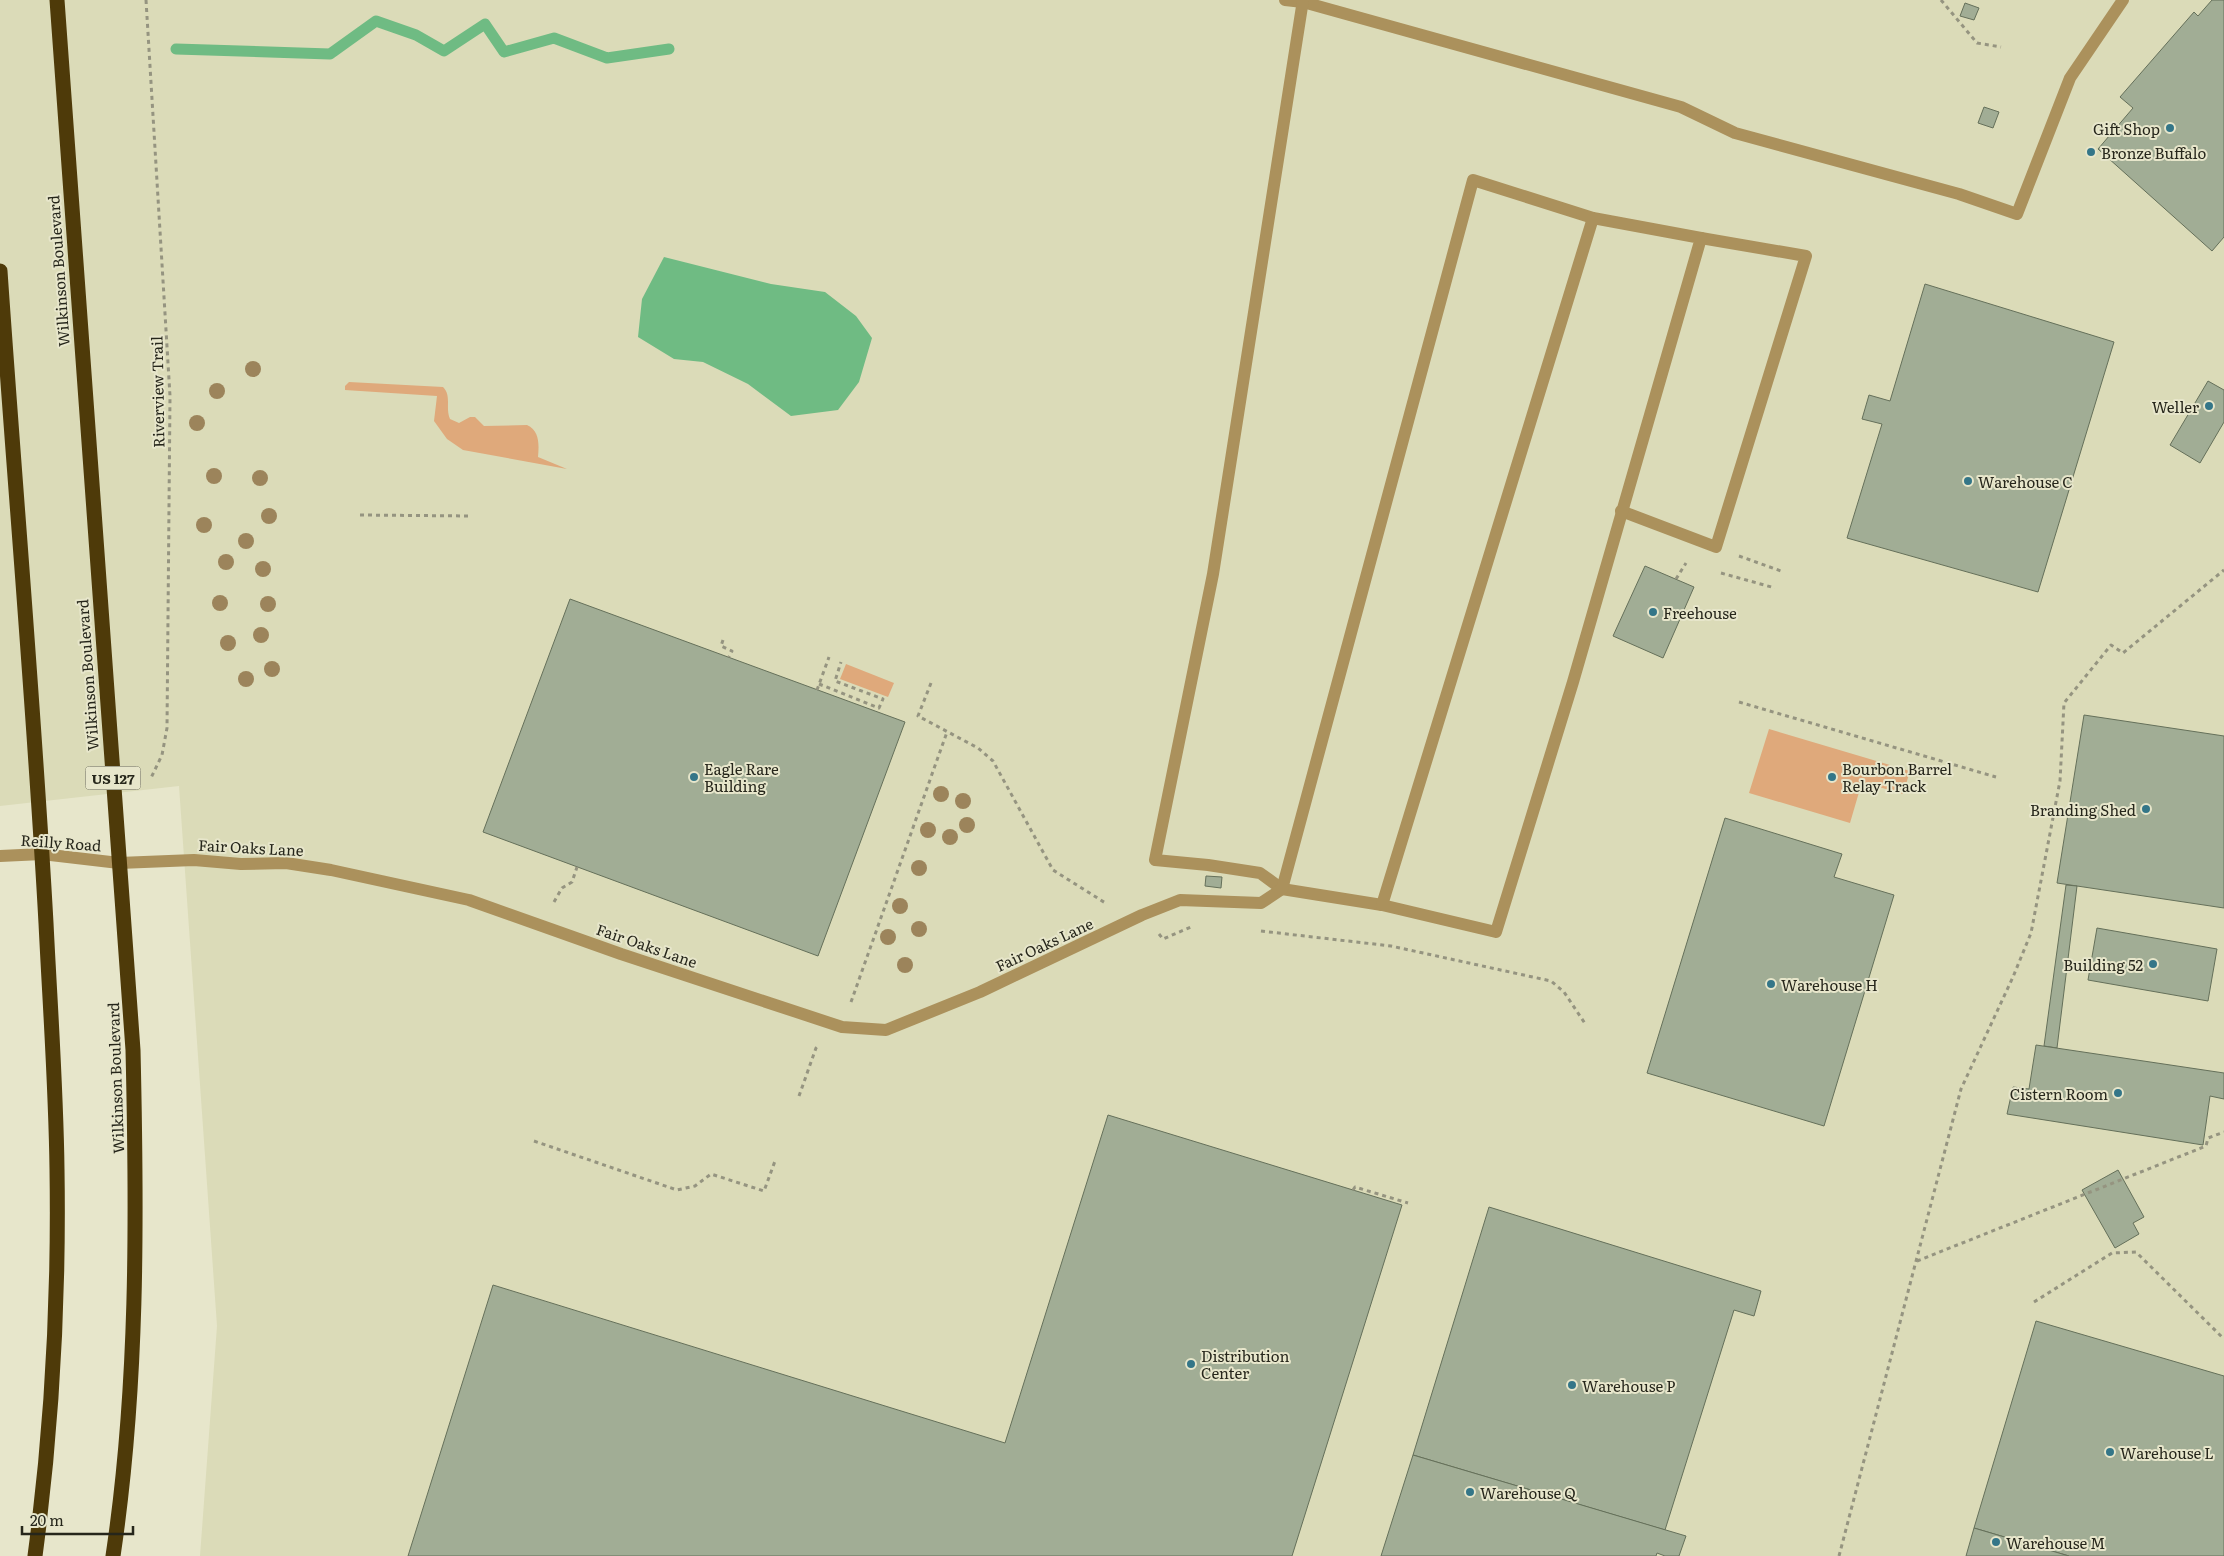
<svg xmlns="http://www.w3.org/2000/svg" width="2224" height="1556" font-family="Literata,serif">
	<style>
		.built { fill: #dbdbb8 }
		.green { fill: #dfa97b }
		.water { fill: #6fbb83 }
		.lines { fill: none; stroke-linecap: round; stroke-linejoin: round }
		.stream { stroke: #6fbb83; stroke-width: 11 }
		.building { fill: #a1ad95; stroke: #65705a }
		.path { stroke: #959480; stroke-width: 3; stroke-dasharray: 4 4; stroke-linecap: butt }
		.minor { stroke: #ab915c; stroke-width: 12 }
		.highway { stroke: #4e3a09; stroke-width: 15 }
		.tree { fill: #9c845b }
		.poi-dot { fill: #347688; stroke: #e7e6cb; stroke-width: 2 }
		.labels { text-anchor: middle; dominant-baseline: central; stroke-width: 4; stroke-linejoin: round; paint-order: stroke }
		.shield { fill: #e7e6cb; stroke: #606050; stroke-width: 1 }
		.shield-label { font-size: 14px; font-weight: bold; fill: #26261b }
		.poi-label { font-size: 15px; fill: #26261b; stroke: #e7e6cb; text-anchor: start }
		.street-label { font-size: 15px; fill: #26261b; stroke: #e7e6cb }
	</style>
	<rect width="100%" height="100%" fill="#e7e6cb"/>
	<!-- built -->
	<polygon class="built" points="0,0 2224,0 2224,1556 200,1556 217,1326 179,786 0,806"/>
	<!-- green -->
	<g class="green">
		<path d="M349,382L443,387C452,396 445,408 450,419L459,423L470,417H475L484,426L527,425C540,431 539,445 538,457L567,469L463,450L447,439L434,421L437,396L345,390V386Z"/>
		<polygon points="846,664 894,683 888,697 840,679"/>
		<polygon points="1769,729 1910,771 1903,794 1862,782 1850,823 1749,793"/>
	</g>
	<!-- water -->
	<polygon class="water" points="664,257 771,284 825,292 856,316 872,338 859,382 838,410 791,416 748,384 703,362 674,359 638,337 642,299"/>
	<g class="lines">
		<!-- stream -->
		<polyline class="stream" points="176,49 330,54 376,21 416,35 444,51 485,24 504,52 554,38 607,58 669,49"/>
	</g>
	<!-- building -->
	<g class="building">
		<polygon points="2212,0 2224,0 2224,237 2212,251 2098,149 2133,108 2120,97 2194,12 2198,16"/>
		<polygon points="1965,3 1979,8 1974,20 1960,16"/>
		<polygon points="1984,107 1999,112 1993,128 1978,123"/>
		<polygon points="1925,284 2114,342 2038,592 1847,538 1882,424 1862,419 1869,395 1890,401"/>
		<polygon points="2208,381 2224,390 2224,422 2200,463 2170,445"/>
		<polygon points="1645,566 1694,587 1663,658 1613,636"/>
		<polygon points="570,599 905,722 818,956 483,832"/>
		<polygon points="2084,715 2224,736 2224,908 2057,883"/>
		<polygon points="1725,818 1842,854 1834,877 1894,895 1824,1126 1647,1073"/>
		<polygon points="1206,876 1222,877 1221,888 1205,886"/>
		<polygon points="2066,885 2077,886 2057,1048 2044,1046"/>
		<polygon points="2097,928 2217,949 2208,1001 2088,980"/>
		<polygon points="2036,1045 2224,1073 2224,1099 2210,1096 2203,1145 2007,1114 2013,1087 2029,1089"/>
		<polygon points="1108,1115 1402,1205 1292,1556 408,1556 493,1285 1005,1443"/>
		<polygon points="2118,1170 2144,1217 2133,1223 2139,1234 2115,1248 2082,1190"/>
		<polygon points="1489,1207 1761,1291 1754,1316 1734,1310 1665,1530 1413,1455"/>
		<polygon points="2036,1321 2224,1376 2224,1556 2069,1556 1974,1528"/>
		<polygon points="1413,1455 1686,1536 1679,1556 1665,1556 1657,1553 1656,1556 1381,1556"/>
		<polygon points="1974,1528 2069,1556 1966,1556"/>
	</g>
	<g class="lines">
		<!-- path -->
		<g class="path">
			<polyline points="146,0 170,396 167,728 162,755 150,780"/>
			<polyline points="1941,0 1977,43 2001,47"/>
			<polyline points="360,515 472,516"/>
			<polyline points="1739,556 1781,571"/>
			<polyline points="1721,573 1775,588"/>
			<polyline points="1676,579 1686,563"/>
			<polyline points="723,640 721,646 732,651 729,657"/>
			<polyline points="931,683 918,716 978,748 993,761 1053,870 1107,904"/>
			<polyline points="819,684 879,708 883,699 835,681 841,662"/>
			<polyline points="817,690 829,657"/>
			<polyline points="1739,702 1996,777"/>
			<polyline points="554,902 562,888 572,882 577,867"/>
			<polyline points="1261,931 1391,946 1551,981 1564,992 1586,1025"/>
			<polyline points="1159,934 1163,939 1191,927"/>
			<polyline points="851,1002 947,732"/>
			<polyline points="799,1096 816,1048 819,1045"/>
			<polyline points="534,1141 677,1190 695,1186 711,1174 764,1191 775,1161"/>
			<polyline points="1353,1190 1355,1187 1408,1203"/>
			<polyline points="1917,1261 2206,1146 2208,1138 2224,1132"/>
			<polyline points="2034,1302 2112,1253 2136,1252 2224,1339"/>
			<polyline points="1839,1556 1961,1089 2013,977 2031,933 2060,781 2064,703 2111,645 2123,653 2224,570"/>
		</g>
		<!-- minor -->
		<g class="minor">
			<polyline points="1285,0 1303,2 1681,107 1735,133 1959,194 2017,214 2070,78 2123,0"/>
			<polyline points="1303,0 1213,574 1155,860 1208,865 1260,873 1282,889 1382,905"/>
			<polyline points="1621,511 1716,547 1806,256 1701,238"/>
			<polyline points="0,856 42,854 119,863 194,860 241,864 286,863 331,870 469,900 621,954 842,1027 886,1030 980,992 1142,915 1180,900 1261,903 1282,889 1473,180 1593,218 1701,238 1573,682 1496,932 1382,905 1593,218"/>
		</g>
		<!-- highway -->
		<g class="highway">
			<path d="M57,0L133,1050C137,1219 138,1388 113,1556"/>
			<path d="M0,271C15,489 34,706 46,923C50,1005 56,1087 57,1169C59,1298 52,1428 35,1556"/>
		</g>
	</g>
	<!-- trees -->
	<g class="tree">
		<circle cx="253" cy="369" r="8"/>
		<circle cx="217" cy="391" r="8"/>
		<circle cx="197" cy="423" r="8"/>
		<circle cx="214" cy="476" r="8"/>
		<circle cx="260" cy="478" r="8"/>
		<circle cx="269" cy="516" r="8"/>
		<circle cx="204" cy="525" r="8"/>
		<circle cx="246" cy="541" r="8"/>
		<circle cx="226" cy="562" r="8"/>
		<circle cx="263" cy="569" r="8"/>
		<circle cx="220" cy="603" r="8"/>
		<circle cx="268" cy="604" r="8"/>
		<circle cx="261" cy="635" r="8"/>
		<circle cx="228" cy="643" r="8"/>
		<circle cx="272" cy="669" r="8"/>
		<circle cx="246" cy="679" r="8"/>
		<circle cx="941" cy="794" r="8"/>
		<circle cx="963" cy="801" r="8"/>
		<circle cx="967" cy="825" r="8"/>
		<circle cx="928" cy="830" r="8"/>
		<circle cx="950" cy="837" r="8"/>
		<circle cx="919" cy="868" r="8"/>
		<circle cx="900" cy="906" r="8"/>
		<circle cx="919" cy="929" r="8"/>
		<circle cx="888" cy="937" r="8"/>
		<circle cx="905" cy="965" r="8"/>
	</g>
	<!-- markers -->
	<g class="poi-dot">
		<circle cx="2170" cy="128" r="5"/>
		<circle cx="2091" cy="152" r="5"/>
		<circle cx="2209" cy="406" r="5"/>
		<circle cx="1968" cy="481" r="5"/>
		<circle cx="1653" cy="612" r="5"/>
		<circle cx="694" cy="777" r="5"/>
		<circle cx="1832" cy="777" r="5"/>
		<circle cx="2146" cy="809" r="5"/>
		<circle cx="2153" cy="964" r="5"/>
		<circle cx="1771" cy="984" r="5"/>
		<circle cx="2118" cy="1093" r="5"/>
		<circle cx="1191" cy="1364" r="5"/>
		<circle cx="1572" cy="1385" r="5"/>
		<circle cx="2110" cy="1452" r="5"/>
		<circle cx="1470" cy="1492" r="5"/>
		<circle cx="1996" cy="1542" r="5"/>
	</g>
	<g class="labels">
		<!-- shield labels -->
		<rect class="shield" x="85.5" y="766.5" width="55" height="23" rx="4"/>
		<g class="shield-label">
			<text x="113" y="778">US 127</text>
		</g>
		<!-- poi labels -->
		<g class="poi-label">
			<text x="2160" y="128" text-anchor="end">Gift Shop</text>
			<text x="2101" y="152">Bronze Buffalo</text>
			<text x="2199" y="406" text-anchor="end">Weller</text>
			<text x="1978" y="481">Warehouse C</text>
			<text x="1663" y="612">Freehouse</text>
			<text x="704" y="768">Eagle Rare<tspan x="704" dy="17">Building</tspan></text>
			<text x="1842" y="768">Bourbon Barrel<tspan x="1842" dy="17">Relay Track</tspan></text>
			<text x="2136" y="809" text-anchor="end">Branding Shed</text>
			<text x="2143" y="964" text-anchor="end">Building 52</text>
			<text x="1781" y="984">Warehouse H</text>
			<text x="2108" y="1093" text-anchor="end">Cistern Room</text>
			<text x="1201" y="1355">Distribution<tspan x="1201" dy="17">Center</tspan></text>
			<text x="1582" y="1385">Warehouse P</text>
			<text x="2120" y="1452">Warehouse L</text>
			<text x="1480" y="1492">Warehouse Q</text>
			<text x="2006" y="1542">Warehouse M</text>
		</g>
		<!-- street labels -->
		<g class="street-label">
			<text transform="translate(58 271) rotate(-94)">Wilkinson Boulevard</text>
			<text transform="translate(157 392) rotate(-91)">Riverview Trail</text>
			<text transform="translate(87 675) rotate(-94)">Wilkinson Boulevard</text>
			<text transform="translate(61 842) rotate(4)">Reilly Road</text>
			<text transform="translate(251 847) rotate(3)">Fair Oaks Lane</text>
			<text transform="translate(1044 944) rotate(-25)">Fair Oaks Lane</text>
			<text transform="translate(647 945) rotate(19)">Fair Oaks Lane</text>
			<text transform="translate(115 1078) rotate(-92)">Wilkinson Boulevard</text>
		</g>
	</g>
	<!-- scale -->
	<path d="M22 1526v8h111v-8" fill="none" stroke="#26261b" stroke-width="2.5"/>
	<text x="30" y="1526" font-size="15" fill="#26261b" stroke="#e7e6cb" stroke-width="4" paint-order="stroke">20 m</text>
</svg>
